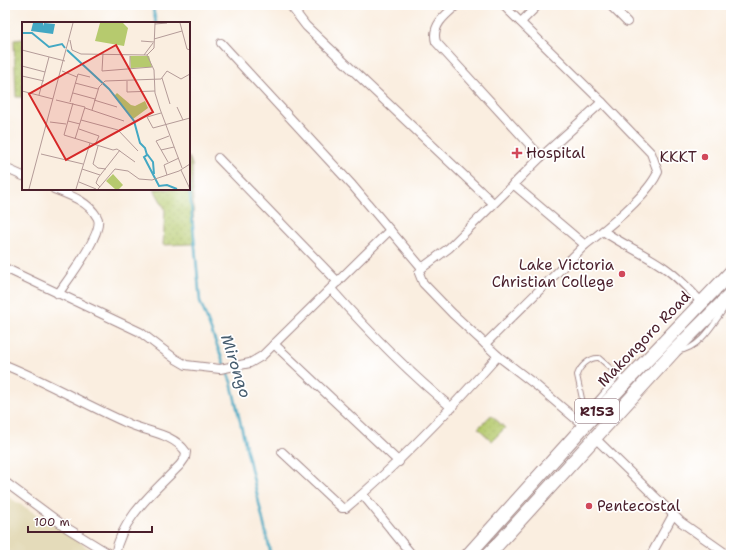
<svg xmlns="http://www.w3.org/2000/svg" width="736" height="560" font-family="'Shantell Sans',sans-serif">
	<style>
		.built { fill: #e4dbba }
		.grass { fill: url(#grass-dots); stroke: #80744c }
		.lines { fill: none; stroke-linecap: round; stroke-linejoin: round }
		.stream { stroke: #43a8c3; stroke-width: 2.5 }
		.service-casing { stroke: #a28686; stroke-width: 6 }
		.minor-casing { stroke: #a28686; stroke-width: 10 }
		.primary-casing { stroke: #a28686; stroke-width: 15 }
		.service { stroke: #fff; stroke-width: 4 }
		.minor { stroke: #fff; stroke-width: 8 }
		.primary { stroke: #fff; stroke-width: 13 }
		.poi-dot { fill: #d1495b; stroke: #fff; stroke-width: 1.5 }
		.labels { text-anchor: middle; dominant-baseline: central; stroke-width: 3.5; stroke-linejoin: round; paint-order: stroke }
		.shield { fill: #fff; stroke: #80626b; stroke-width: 1 }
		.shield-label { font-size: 14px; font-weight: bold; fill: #4a1f2b }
		.poi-label { font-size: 15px; fill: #4a1f2b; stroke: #fff; text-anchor: start }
		.street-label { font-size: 15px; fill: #4a1f2b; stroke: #fff }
		.water-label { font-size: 16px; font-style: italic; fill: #475d6f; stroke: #fff }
		.inset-river { fill: none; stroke: #43a8c3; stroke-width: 2 }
		.inset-road { fill: none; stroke: #b49b98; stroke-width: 1 }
		.view { fill: #d62828; fill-opacity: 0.15; stroke: #d62828; stroke-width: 2 }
		.inset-edge { fill: none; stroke: #4a1f2b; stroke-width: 2 }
	</style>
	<defs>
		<pattern id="grass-dots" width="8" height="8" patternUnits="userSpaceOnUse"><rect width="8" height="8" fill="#b6ca6e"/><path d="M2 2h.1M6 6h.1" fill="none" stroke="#9ead5f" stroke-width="1.8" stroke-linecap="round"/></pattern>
	</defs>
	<rect width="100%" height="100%" fill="#fff"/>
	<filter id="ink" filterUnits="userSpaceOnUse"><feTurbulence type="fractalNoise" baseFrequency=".025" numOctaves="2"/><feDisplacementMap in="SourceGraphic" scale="8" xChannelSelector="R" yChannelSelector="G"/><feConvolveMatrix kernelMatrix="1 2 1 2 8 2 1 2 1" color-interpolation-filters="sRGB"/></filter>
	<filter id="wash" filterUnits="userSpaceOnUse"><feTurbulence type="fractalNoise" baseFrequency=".012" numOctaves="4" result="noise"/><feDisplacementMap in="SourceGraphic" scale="16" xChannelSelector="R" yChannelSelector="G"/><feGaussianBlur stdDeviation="0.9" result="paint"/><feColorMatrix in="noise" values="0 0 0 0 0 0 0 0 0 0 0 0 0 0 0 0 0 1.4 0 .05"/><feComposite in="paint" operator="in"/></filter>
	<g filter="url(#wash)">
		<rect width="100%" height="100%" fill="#faeee0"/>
		<!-- built -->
		<polygon class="built" points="5,495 72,536 97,555 5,555"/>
		<!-- grass -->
		<g class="grass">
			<polygon points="23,39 23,97 16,97 14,40"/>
			<polygon points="189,157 192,165 194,244 163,245 165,209 154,189 189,189"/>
			<polygon points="491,415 505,428 492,441 478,428"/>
		</g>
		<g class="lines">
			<!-- stream -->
			<g class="stream">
				<polyline points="154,5 153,9 156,23"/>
				<polyline points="189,184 200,301 231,382 271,555"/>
			</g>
		</g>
	</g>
	<g filter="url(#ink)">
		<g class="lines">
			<!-- service casing -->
			<g class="service-casing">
				<g id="service">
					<path d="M678,351C699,350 714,323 725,308"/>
					<path d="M585,413L577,375C580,366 590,357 599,358L625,381"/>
					<polyline points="579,421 619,375"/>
				</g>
			</g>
			<!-- minor casing -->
			<g class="minor-casing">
				<g id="minor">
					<polyline points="290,5 306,26 493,203"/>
					<path d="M457,5C445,15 431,26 436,42L541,157"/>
					<polyline points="610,5 627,22"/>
					<polyline points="521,22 538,5"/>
					<polyline points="221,43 352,185 422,268"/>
					<polyline points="218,158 338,282"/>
					<polyline points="5,168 23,176"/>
					<polyline points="513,184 585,245"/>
					<path d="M54,189C69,195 88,201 97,217C106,230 67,281 58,294"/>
					<path d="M603,231C622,244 643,253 662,266C677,276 689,289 701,302"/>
					<polyline points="5,268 140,332 174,358 186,365 220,369 250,363 262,356 390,230"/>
					<path d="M331,289C369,332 408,372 452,408"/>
					<polyline points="274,344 399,462"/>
					<path d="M485,344L585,245C606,229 648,195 658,172L651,153L602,102L503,5"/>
					<path d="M5,365C47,382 86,405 127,423C146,432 173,433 186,452L185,458L180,465C156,490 121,518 115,555"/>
					<polyline points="584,426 537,386 498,356 452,313 423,283 419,273 422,268 449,248 541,157 602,102"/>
					<polyline points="595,438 681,522 728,555"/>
					<path d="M282,452L342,508H346C401,462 450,410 498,356"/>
					<polyline points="5,482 67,528 111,555"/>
					<polyline points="363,495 412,555"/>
					<polyline points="651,555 673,515"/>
				</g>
			</g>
			<!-- primary casing -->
			<g class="primary-casing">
				<g id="primary">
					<polyline points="468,555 584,426 731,272"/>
					<polyline points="488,555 674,351 731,294"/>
				</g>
			</g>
			<!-- service -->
			<use href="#service" class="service"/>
			<!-- minor -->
			<use href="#minor" class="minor"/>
			<!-- primary -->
			<use href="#primary" class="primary"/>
		</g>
	</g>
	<!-- markers -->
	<g class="poi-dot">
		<path d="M515 147h4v4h4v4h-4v4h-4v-4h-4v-4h4z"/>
		<circle cx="705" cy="157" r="4"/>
		<circle cx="622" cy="274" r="4"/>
		<circle cx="589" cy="506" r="4"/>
	</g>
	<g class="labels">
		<!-- shield labels -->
		<rect class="shield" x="575" y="399" width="44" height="24" rx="3"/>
		<g class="shield-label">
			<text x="597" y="411">R153</text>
		</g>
		<!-- poi labels -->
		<g class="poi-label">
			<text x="526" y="153">Hospital</text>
			<text x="697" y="157" text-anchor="end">KKKT</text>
			<text x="614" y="265" text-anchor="end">Lake Victoria<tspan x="614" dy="17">Christian College</tspan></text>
			<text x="597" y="506">Pentecostal</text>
		</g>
		<!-- street labels -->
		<g class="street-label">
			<text transform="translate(644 339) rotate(-46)">Makongoro Road</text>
		</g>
		<!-- water labels -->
		<g class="water-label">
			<text transform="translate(236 366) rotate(72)">Mirongo</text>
		</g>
	</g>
	<!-- overview -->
	<g transform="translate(22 22)">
		<rect width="168" height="168" fill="#faeee0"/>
		<path d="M108,34H127L130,45L109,46ZM95,71L109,83L113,84L123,79L126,86L111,97L92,74Z" fill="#b6ca6e"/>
		<path d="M78,1H101L106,6L102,24L73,19ZM91,152L101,163L97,167H93L84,159Z" fill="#b6ca6e"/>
		<path d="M11,1H21V4L22,1L33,2L31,12L9,9Z" fill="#43a8c3"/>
		<path class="inset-river" d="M0,11H10L27,25L40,22L43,26M45,28L87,67L112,99L118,121L123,126L125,133L122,135L137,164L145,163L155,167M125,132L131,140L132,152"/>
		<path class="inset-road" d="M158,1L165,27L168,28M133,2L145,1M132,17L160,9M48,18L50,28L59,32L125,33L132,26L133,1M119,19L132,20M0,28L43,39M81,31L80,49L130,45M122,33L131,21M125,33L132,48L133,71L138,87L160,146M0,44L23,50M108,47V34M40,49L55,55M0,54L22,59M140,56L148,82M105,59V70L133,69M53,61L76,67M0,69L31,77M51,71L73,77M17,73L27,35M34,78L63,85L53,117M72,78L95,85M48,80L56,52L68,55M51,81L42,113L91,128L95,127L113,140M155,85L161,98M63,86L102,99M70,88L77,65L83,59L139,57L145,49L159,57L168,52M139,91L125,95L131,106L168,96M59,98L96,108L116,129M46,99L58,102M28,100L44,102M57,107L77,114L73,123M76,124L71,142L76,146L84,147M139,128L152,125M19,132L61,142M146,140L134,119L147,114M60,147L78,153M159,148L168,167M145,153L142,143L157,136M57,160L74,167M78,165L74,161L76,156L98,128M7,167L51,1M54,167L68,121M76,167L93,147L106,149L117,157L130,158L157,149L168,142"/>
		<path class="view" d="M94,23L131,90L44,138L7,72Z"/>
		<rect width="168" height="168" class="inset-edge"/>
	</g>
	<!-- margin -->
	<rect width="736" height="560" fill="none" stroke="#fff" stroke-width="20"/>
	<!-- scale -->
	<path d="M28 526v6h124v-6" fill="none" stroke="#4a1f2b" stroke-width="2"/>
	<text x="34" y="526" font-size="12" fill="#4a1f2b" stroke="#ffffff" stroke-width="3" paint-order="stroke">100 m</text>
</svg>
